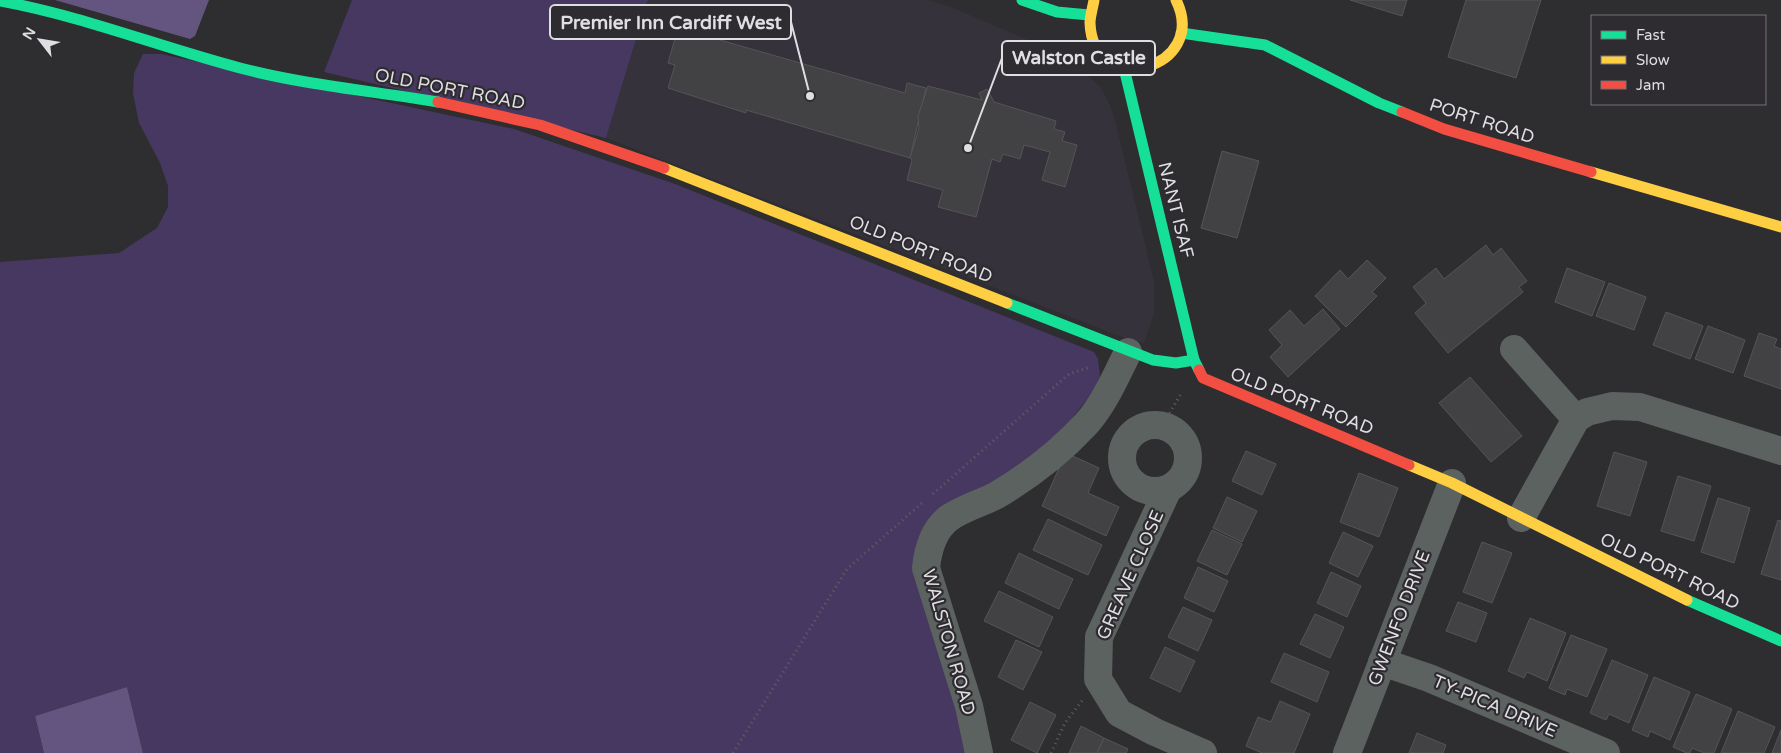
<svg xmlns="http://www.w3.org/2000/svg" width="1781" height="753" font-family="'Varela Round',sans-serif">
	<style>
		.built { fill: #35323c }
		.green { fill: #473861 }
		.forest { fill: #645580 }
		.building { fill: #424144; stroke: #555457 }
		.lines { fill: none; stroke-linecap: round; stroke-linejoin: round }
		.path { stroke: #5d6161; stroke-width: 3; stroke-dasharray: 1 4; stroke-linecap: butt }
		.street { stroke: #5c625f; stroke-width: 28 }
		.fast { stroke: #16e098; stroke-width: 11 }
		.slow { stroke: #ffcf43; stroke-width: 11 }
		.jam { stroke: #f24e42; stroke-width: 11 }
		.labels { text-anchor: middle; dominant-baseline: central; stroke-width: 4.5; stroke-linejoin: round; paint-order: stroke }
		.street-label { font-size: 18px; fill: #dfdee1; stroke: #2e2c31 }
		.leader { fill: none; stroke: #dfdee1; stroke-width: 2 }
		.callout-dot { fill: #dfdee1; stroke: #2e2c31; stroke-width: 2 }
		.callout { fill: #2e2c31; stroke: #dfdee1; stroke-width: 2 }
		.callout-label { font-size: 19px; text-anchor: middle; font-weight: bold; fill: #dfdee1 }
	</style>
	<rect width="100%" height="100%" fill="#2e2d30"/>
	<!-- built -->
	<polygon class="built" points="648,0 927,0 951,7 1070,58 1101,88 1110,105 1115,120 1154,281 1154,313 1144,343 1130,340 606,138"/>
	<!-- green -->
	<g class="green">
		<polygon points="352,0 648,0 606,138 324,72"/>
		<polygon points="143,54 161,54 514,129 675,184 1094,352 1098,359 1100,376 1095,389 1051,445 926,532 973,753 143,753 127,687 35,716 44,753 0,753 0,262 119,253 157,228 168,207 168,186 160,163 139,123 133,93 134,73"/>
	</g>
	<!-- forest -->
	<g class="forest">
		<polygon points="55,0 209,0 195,36 190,39"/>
		<polygon points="127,687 143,753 44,753 35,716"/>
	</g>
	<!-- building -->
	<g class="building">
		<polygon points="1350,0 1407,0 1402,16"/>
		<polygon points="1466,0 1541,0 1516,78 1448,57"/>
		<polygon points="678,28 905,93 907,83 926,88 910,158 746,110 746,113 668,88 675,65 668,63"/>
		<polygon points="928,86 982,100 979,93 987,89 994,102 1056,121 1054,129 1065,132 1062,141 1077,145 1065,187 1042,180 1050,152 1024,145 1020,159 1003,154 1000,162 992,159 976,217 938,207 943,190 907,180 912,160 910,158 919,128 918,116"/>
		<polygon points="1222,151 1259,161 1237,238 1201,228"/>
		<polygon points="1486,245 1493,255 1501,248 1527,281 1519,287 1523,292 1448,353 1415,313 1426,303 1413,287 1436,268 1444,279"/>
		<polygon points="1367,260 1386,278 1372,292 1377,296 1346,327 1315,296 1340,270 1348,279"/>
		<polygon points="1567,268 1605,282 1592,316 1555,302"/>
		<polygon points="1609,283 1646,297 1634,330 1596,316"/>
		<polygon points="1323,309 1340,329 1288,377 1270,357 1282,345 1269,330 1290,310 1304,326"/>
		<polygon points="1666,312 1703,326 1690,359 1653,345"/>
		<polygon points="1708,326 1745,340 1733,373 1695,359"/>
		<polygon points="1759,333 1777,339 1774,346 1781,349 1781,389 1744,376"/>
		<polygon points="1470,377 1522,436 1491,462 1439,403"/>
		<polygon points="1246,451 1276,464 1262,495 1232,481"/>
		<polygon points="1614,452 1647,462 1630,516 1597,506"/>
		<polygon points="1066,453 1099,468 1088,493 1119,507 1106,536 1042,506"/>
		<polygon points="1359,473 1398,488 1379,537 1340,522"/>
		<polygon points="1678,476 1711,486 1694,541 1661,531"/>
		<polygon points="1227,497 1257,511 1242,542 1213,528"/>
		<polygon points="1718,498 1750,508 1734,563 1701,552"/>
		<polygon points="1048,519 1102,545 1088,575 1033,550"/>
		<polygon points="1778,520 1781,521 1781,580 1761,574"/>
		<polygon points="1212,530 1242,544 1227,575 1197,561"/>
		<polygon points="1343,532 1373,546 1358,577 1329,563"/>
		<polygon points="1482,542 1512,553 1492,603 1463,592"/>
		<polygon points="1019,553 1073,579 1059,609 1005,583"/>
		<polygon points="1198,567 1228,581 1214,612 1184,598"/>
		<polygon points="1331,572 1361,586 1347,617 1317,603"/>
		<polygon points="999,591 1053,617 1039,647 984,621"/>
		<polygon points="1458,602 1487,613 1476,642 1446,631"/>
		<polygon points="1183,607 1212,620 1198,651 1168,637"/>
		<polygon points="1315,614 1344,627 1330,658 1300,644"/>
		<polygon points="1530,618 1566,633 1547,681 1527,672 1524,678 1508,671"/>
		<polygon points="1571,635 1607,649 1587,697 1567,689 1565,695 1549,688"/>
		<polygon points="1016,640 1042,652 1023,690 998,677"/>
		<polygon points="1165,647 1195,661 1180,692 1150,678"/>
		<polygon points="1284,653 1329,672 1317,702 1271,682"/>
		<polygon points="1612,660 1648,675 1629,723 1609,714 1606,720 1590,713"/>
		<polygon points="1654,677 1690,692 1670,740 1650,731 1648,737 1632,730"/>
		<polygon points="1696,694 1732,709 1714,753 1704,753 1692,748 1690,753 1687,753 1673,747"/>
		<polygon points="1280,701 1310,714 1294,753 1262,753 1246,746 1258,717 1271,722"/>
		<polygon points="1030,702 1056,715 1037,753 1011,740"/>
		<polygon points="1738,711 1775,727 1764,753 1721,753"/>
		<polygon points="1081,726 1104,738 1097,753 1069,753"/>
		<polygon points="1781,730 1781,753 1772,753"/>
		<polygon points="1417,733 1446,745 1443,753 1409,753"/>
		<polygon points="1104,738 1128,749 1126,753 1097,753"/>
	</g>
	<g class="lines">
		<!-- path -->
		<g class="path">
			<polyline points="194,27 205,0"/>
			<polyline points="1162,426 1182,392"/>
			<polyline points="933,494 1069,374 1090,367"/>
			<polyline points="733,753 847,569 922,503"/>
			<polyline points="1051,753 1065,723 1082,701"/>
		</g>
		<!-- street -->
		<g class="street">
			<polyline points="1514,349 1576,419"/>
			<circle cx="1155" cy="458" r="33"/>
			<polyline points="1168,489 1099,637 1098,679 1119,713 1155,732 1203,753"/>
			<polyline points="1521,518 1576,419 1587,412 1612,406 1640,407 1781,451"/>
			<polyline points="1382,662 1429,678 1606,753"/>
			<path d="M979,753L969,706L926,568C928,549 933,530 949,518C963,508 982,503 997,495C1029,476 1061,451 1086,424C1104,404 1116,376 1128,352"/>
			<polyline points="1347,753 1452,483"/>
		</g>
		<!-- fast -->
		<g class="fast">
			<polyline points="1022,0 1057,12 1089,15"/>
			<path d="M0,1C82,16 160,47 240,68C305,85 372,91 438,102"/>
			<polyline points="1181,33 1265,45 1379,103 1402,112"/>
			<polyline points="1124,68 1194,360 1199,370"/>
			<polyline points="1007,303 1153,360 1176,363 1194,360"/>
			<polyline points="1687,600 1781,641"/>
		</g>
		<!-- slow -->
		<g class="slow">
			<path d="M1094,0C1093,7 1090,16 1090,23C1093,100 1210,69 1176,0"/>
			<polyline points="664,168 1007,303"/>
			<polyline points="1591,172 1781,227"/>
			<polyline points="1409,465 1452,483 1687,600"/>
		</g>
		<!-- jam -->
		<g class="jam">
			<polyline points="438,102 540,125 664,168"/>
			<polyline points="1402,112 1444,129 1591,172"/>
			<polyline points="1199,370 1203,378 1409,465"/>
		</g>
	</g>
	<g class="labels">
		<!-- street labels -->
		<g class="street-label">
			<text transform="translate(450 89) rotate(11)">OLD PORT ROAD</text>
			<text transform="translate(1482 121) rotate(18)">PORT ROAD</text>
			<text transform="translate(1176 210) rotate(76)">NANT ISAF</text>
			<text transform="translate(921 249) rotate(22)">OLD PORT ROAD</text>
			<text transform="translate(1302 401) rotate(22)">OLD PORT ROAD</text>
			<text transform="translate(1670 571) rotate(26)">OLD PORT ROAD</text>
			<text transform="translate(1130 575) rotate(-66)">GREAVE CLOSE</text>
			<text transform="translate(1399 618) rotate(-69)">GWENFO DRIVE</text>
			<text transform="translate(949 642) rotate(74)">WALSTON ROAD</text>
			<text transform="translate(1495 706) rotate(23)">TY-PICA DRIVE</text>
		</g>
	</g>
	<!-- callouts -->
	<path class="leader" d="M810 96L791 22M968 148L1002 58"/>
	<g class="callout-dot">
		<circle cx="810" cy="96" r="5"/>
		<circle cx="968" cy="148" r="5"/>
	</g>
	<g class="callout">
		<rect x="550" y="5" width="241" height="34" rx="5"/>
		<rect x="1002" y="41" width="153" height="34" rx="5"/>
	</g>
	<g class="callout-label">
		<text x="671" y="29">Premier Inn Cardiff West</text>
		<text x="1079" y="64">Walston Castle</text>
	</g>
	<!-- legend -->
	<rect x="1591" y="15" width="175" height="90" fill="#2e2c31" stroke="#757377"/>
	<rect x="1601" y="31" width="25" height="8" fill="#16e098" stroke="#757377"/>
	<text x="1636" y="40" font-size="15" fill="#dfdee1">Fast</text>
	<rect x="1601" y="56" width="25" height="8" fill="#ffcf43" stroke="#757377"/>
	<text x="1636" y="65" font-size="15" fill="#dfdee1">Slow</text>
	<rect x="1601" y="81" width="25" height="8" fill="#f24e42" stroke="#757377"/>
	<text x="1636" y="90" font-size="15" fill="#dfdee1">Jam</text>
	<!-- north arrow -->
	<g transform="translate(40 40) rotate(301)" stroke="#2e2c31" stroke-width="4" paint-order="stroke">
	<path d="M0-4L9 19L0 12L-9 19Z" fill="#dfdee1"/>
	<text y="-8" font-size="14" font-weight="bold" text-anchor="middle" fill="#dfdee1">N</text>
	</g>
</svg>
